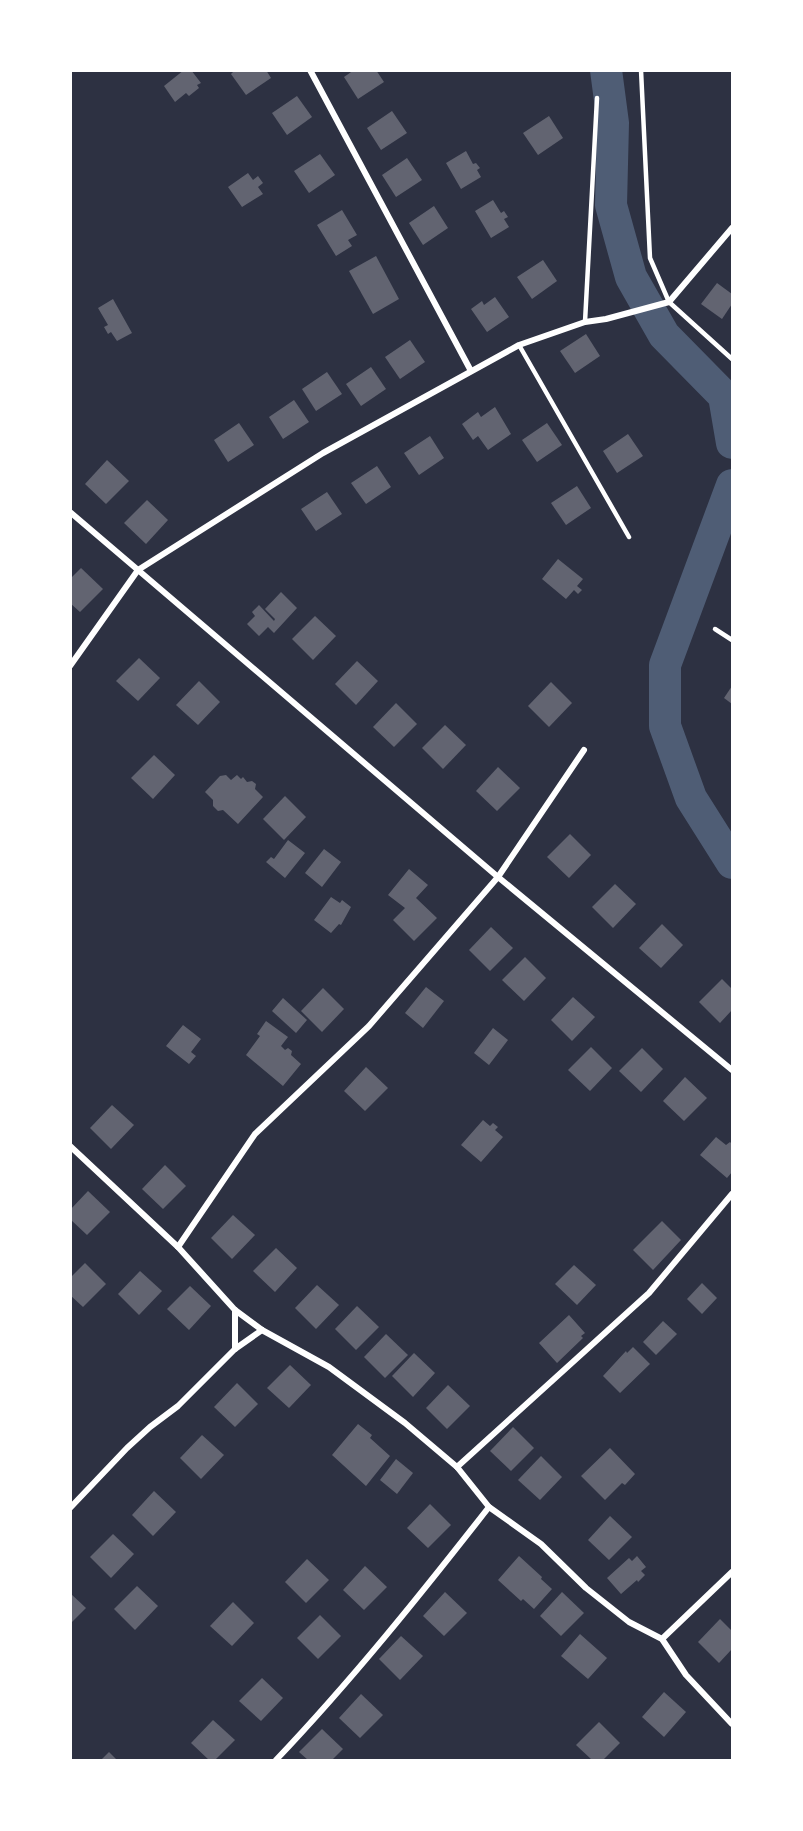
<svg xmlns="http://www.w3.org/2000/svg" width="803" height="1831" font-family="'IBM Plex Serif',serif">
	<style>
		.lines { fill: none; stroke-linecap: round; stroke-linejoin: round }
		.river { stroke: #4f5d75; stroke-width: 32 }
		.building { fill: #626471 }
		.service { stroke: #fff; stroke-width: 4.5 }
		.minor { stroke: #fff; stroke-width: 6 }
	</style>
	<rect width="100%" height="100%" fill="#2d3142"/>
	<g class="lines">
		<!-- river -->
		<g class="river">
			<polyline points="606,70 613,123 611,205 631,277 664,335 724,396 732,443"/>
			<polyline points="732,485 665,665 665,726 691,798 732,863"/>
		</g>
	</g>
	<!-- building -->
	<g class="building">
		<polygon points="184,70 191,70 201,83 197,85 199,88 189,96 186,93 175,102 164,86"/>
		<polygon points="235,70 266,70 271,78 246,95 231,74"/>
		<polygon points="354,70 376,70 384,82 358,99 344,77"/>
		<polygon points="297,96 312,117 287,135 272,113"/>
		<polygon points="392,111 407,133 381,150 367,128"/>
		<polygon points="549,116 563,138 538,155 523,133"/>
		<polygon points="466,151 473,164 476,163 480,168 477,170 481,177 461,189 446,163"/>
		<polygon points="320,154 335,175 309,193 294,171"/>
		<polygon points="407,158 422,180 396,197 382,175"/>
		<polygon points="248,173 253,180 258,176 263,183 258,187 263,194 242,207 228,187"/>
		<polygon points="493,200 501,213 504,211 508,217 504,219 509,227 491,238 475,211"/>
		<polygon points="434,206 448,228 423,245 409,223"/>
		<polygon points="342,210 357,235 348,240 352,246 336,256 317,225"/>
		<polygon points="376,256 399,299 373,314 349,271"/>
		<polygon points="543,260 557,281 532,299 517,277"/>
		<polygon points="717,283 732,294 732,304 722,319 701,304"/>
		<polygon points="495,297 509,317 487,332 471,309 482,301 484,305"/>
		<polygon points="113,299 132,333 117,341 111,332 108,334 104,327 108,325 98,308"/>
		<polygon points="586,334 600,356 575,373 560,351"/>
		<polygon points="410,340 425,362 400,379 385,357"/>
		<polygon points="371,367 386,389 361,406 346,384"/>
		<polygon points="327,372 342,394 316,411 302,389"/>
		<polygon points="294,400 309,422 283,439 269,417"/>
		<polygon points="495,407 511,434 488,450 478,436 473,440 462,424 478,412 481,417"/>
		<polygon points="239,423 254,445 228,462 214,440"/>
		<polygon points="547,423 562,445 537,462 522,440"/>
		<polygon points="628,434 643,456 617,473 603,451"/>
		<polygon points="430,436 444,458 419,475 404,453"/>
		<polygon points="107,460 129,481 106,504 85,484"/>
		<polygon points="377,466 391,487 366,504 351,483"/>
		<polygon points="577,486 591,508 566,525 551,503"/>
		<polygon points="327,492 342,514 316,531 301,509"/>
		<polygon points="147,500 168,520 146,544 124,523"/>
		<polygon points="558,559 583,579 577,586 582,590 578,594 574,590 566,599 542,579"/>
		<polygon points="81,568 103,589 80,612 70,603 70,579"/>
		<polygon points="281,592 297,608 274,633 268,627 259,636 247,624 255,616 252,612 259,605 274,621 275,619 265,609"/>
		<polygon points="315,616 336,636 313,660 292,639"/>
		<polygon points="139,658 160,678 138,701 116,681"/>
		<polygon points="357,661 378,681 356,705 335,684"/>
		<polygon points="199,681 220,702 198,725 176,705"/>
		<polygon points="551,682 572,703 549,727 528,706"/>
		<polygon points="732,686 732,704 724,698"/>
		<polygon points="396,703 417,724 394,747 373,727"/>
		<polygon points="445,725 466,745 443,769 422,748"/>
		<polygon points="154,755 175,775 153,799 131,778"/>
		<polygon points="498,767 520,788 497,811 476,791"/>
		<polygon points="226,775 231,780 237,775 241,779 243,777 247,782 252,781 256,784 255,789 263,797 238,824 223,810 218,811 213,806 213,800 205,792 220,776"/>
		<polygon points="285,796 306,817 284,840 263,819"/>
		<polygon points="570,834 591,855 569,878 547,857"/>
		<polygon points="288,840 305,853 285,878 266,862 271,857 274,859"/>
		<polygon points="324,849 341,862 322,887 305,873"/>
		<polygon points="409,869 428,885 416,898 437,918 414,941 393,920 405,908 388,895"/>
		<polygon points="615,884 636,904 613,928 592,907"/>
		<polygon points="331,897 340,903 342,900 351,907 341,925 339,924 331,933 314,920"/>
		<polygon points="662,924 683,945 661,968 639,948"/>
		<polygon points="491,927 513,948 490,971 469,950"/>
		<polygon points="525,957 546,978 524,1001 502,980"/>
		<polygon points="722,979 732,989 732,1010 720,1023 699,1002"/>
		<polygon points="426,987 444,1001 423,1028 405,1013"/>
		<polygon points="323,988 344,1009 322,1032 301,1011"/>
		<polygon points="573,997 595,1017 572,1041 551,1020"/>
		<polygon points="283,998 307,1020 296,1033 272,1011"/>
		<polygon points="266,1021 288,1037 281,1046 285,1050 288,1048 292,1051 291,1055 301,1064 283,1086 246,1055 260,1036 257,1034"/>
		<polygon points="183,1025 201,1039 191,1052 196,1056 189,1064 166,1046"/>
		<polygon points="493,1028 508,1040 489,1065 474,1053"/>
		<polygon points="591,1047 612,1068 590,1091 568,1070"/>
		<polygon points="642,1048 663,1069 641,1092 619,1071"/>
		<polygon points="366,1067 388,1088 365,1111 344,1091"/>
		<polygon points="685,1077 707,1098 684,1121 663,1101"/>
		<polygon points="112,1105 134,1125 111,1149 90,1128"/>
		<polygon points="483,1120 490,1126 493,1123 498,1127 495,1130 503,1137 481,1162 461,1145"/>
		<polygon points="716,1137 726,1145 730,1142 732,1144 732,1172 727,1178 700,1155"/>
		<polygon points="165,1165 186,1186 163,1209 142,1189"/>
		<polygon points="88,1191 110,1212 87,1235 70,1219 70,1210"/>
		<polygon points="233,1215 255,1235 232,1259 211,1238"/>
		<polygon points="662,1221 681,1240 653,1270 633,1250"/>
		<polygon points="276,1248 297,1268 275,1292 253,1271"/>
		<polygon points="85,1263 106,1284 83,1307 70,1295 70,1278"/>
		<polygon points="574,1265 596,1285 577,1305 555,1284"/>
		<polygon points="140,1271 162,1291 139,1315 118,1294"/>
		<polygon points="702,1283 717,1298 702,1314 687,1299"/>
		<polygon points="317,1285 339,1305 316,1329 295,1308"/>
		<polygon points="190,1286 211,1306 189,1330 167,1309"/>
		<polygon points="357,1306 379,1327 356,1350 335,1329"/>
		<polygon points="569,1315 585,1333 581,1336 583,1338 557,1363 539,1343"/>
		<polygon points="663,1321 677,1334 656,1355 643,1342"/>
		<polygon points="386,1334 408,1355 385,1378 364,1357"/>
		<polygon points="633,1347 650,1364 620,1393 603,1376 626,1351 627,1353"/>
		<polygon points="414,1353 435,1373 413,1397 392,1376"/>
		<polygon points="290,1365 311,1385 289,1408 267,1388"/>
		<polygon points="237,1383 258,1404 235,1427 214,1407"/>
		<polygon points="448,1385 470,1406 447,1429 426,1408"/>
		<polygon points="358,1424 372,1435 370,1438 390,1456 366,1486 332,1455"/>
		<polygon points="513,1427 534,1448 511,1471 490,1451"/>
		<polygon points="202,1435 224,1455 201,1479 180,1458"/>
		<polygon points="610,1448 635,1474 625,1485 622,1483 605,1500 581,1476"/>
		<polygon points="541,1456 562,1477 540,1500 518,1480"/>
		<polygon points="396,1459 413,1473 397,1494 380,1480"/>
		<polygon points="154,1491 176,1512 153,1536 132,1515"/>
		<polygon points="430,1504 451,1525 428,1548 407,1528"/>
		<polygon points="610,1516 632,1537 609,1560 588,1540"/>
		<polygon points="113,1534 134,1554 111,1578 90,1557"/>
		<polygon points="519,1556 542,1577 541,1579 552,1589 534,1609 523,1599 521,1601 498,1580"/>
		<polygon points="637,1556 646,1567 641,1571 645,1575 638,1582 637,1580 621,1594 607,1578 629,1558 632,1561"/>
		<polygon points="307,1559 329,1580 306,1603 285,1582"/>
		<polygon points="365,1566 387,1587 364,1610 343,1590"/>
		<polygon points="137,1586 158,1606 135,1630 114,1609"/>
		<polygon points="445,1592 467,1613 444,1636 423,1616"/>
		<polygon points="562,1592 584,1613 561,1636 540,1616"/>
		<polygon points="70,1593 86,1608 70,1624"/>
		<polygon points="233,1602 254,1623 232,1646 210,1626"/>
		<polygon points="320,1615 341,1636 318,1659 297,1638"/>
		<polygon points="720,1619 732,1631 732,1649 719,1663 698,1642"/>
		<polygon points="580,1634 607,1658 588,1679 561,1656"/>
		<polygon points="401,1636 423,1656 400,1680 379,1659"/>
		<polygon points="262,1678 283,1698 261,1721 239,1701"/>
		<polygon points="664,1692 686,1712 664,1737 642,1717"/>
		<polygon points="361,1694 383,1715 360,1738 339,1718"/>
		<polygon points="213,1720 235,1740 215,1760 209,1760 191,1743"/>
		<polygon points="599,1722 620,1743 603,1760 592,1760 576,1745"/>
		<polygon points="322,1729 343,1749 332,1760 308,1760 299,1752"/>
		<polygon points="109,1752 117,1760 101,1760"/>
	</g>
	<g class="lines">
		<!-- service -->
		<g class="service">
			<polyline points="641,70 650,258 669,302 732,359"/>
			<polyline points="585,322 597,98"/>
			<polyline points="519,345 629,537"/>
			<polyline points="715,629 732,640"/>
		</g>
		<!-- minor -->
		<g class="minor">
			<polyline points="310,70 471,371"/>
			<polyline points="70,512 498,877 732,1070"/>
			<polyline points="70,666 138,570 323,453 519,345 585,322 606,319 669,302 732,228"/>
			<polyline points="70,1146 178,1247 235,1310 262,1330 329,1367 405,1423 457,1467 489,1507 541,1544 586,1588 629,1622 662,1639 686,1675 732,1724"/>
			<polyline points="178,1247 255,1134 369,1026 498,877 584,750"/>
			<polyline points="235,1310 235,1349"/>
			<polyline points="457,1467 649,1293 732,1194"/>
			<polyline points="70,1508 127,1448 150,1427 178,1406 235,1349 262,1330"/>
			<polyline points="662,1639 732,1572"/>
			<path d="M276,1760C352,1680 421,1594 489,1507"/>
		</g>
	</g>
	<!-- border -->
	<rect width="803" height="1831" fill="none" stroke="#ffffff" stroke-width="144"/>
</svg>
